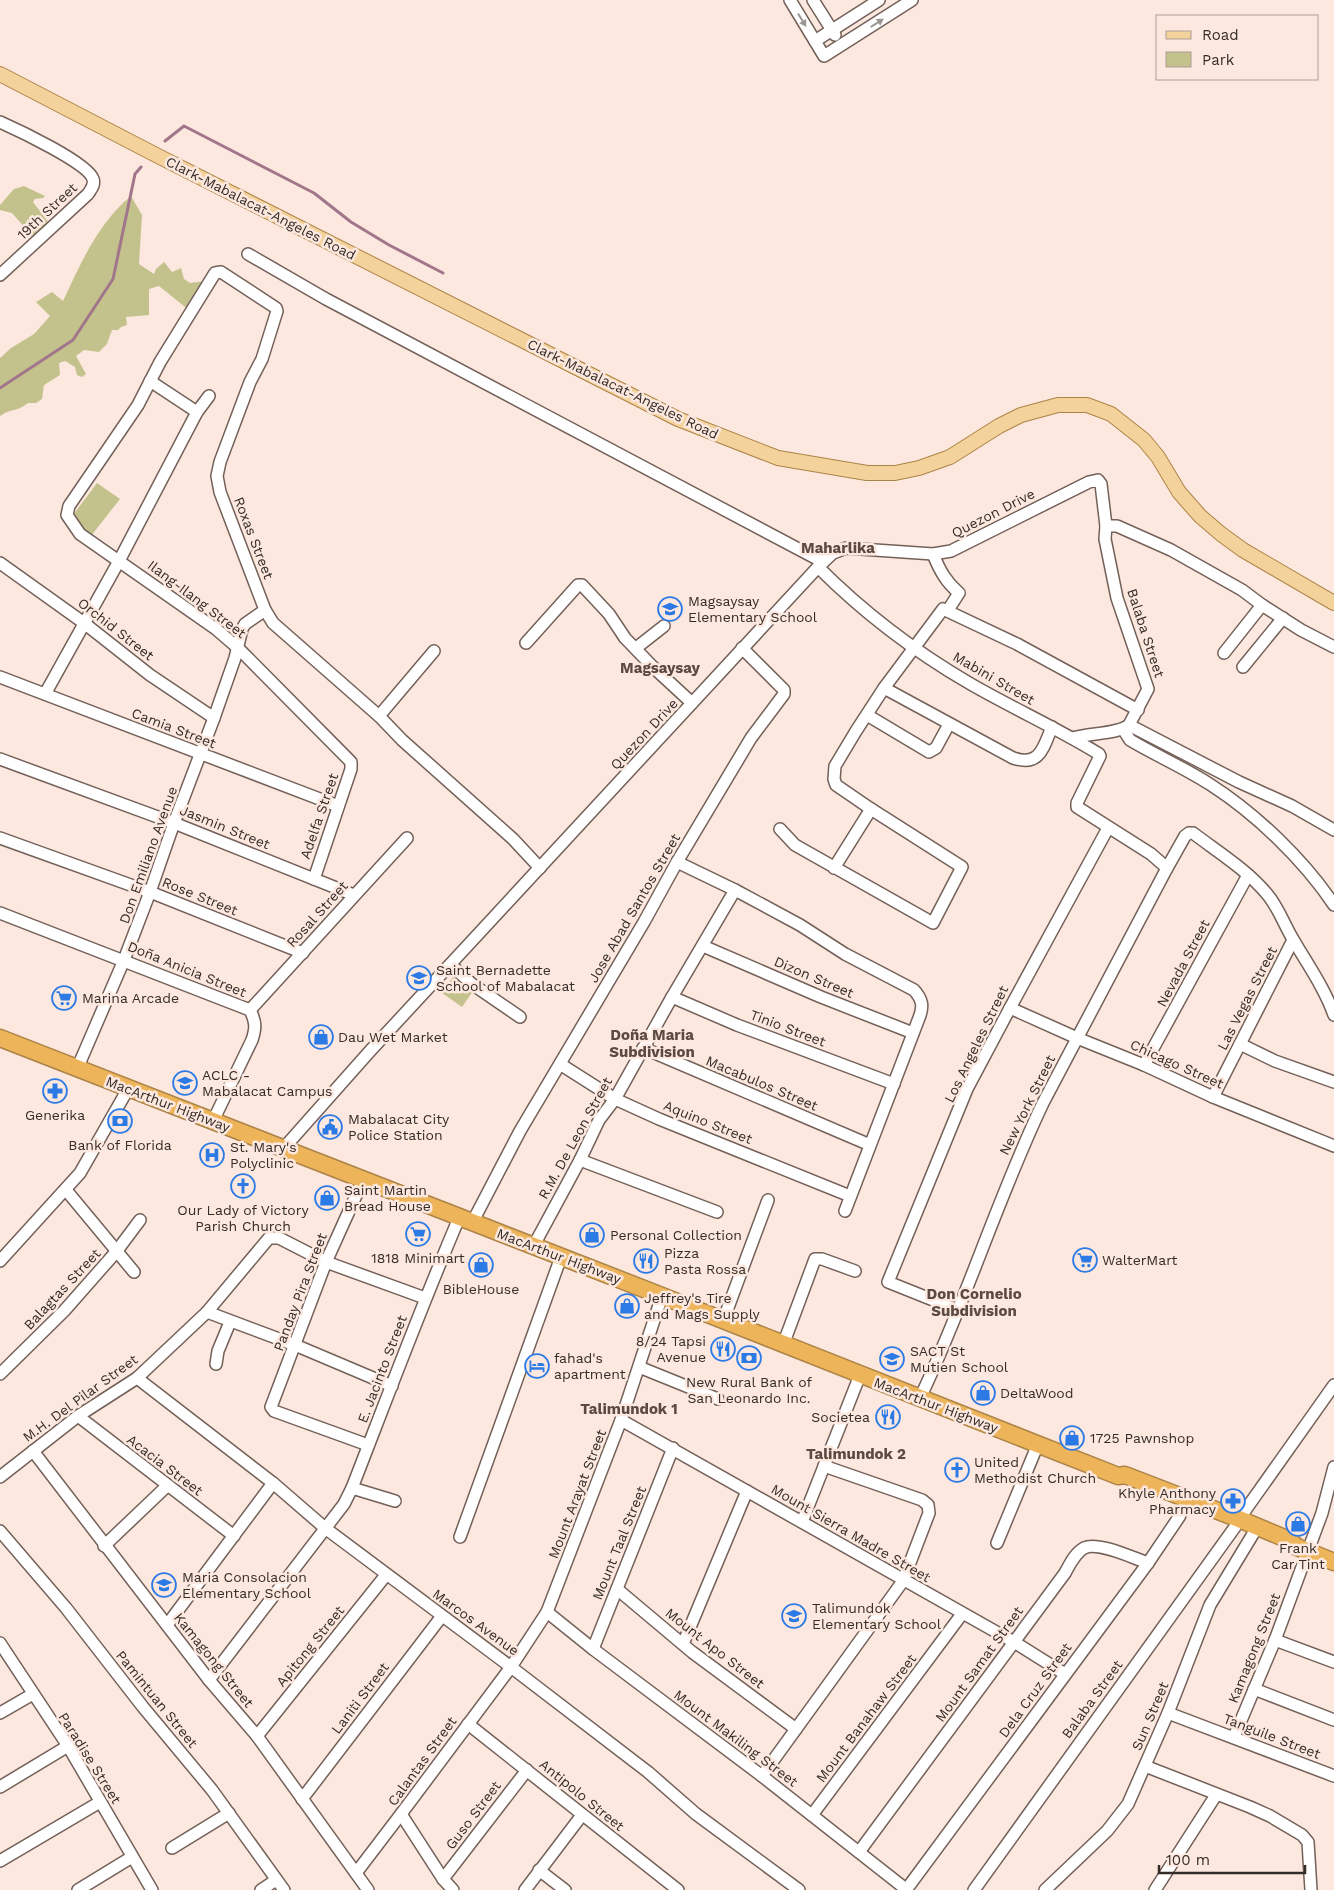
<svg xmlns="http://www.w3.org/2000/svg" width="1334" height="1890" font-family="'Work Sans',sans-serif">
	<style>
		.green { fill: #c4c28c }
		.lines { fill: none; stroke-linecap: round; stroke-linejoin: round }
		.stream { stroke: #a2768a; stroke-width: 3 }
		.minor-casing { stroke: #736159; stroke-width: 14 }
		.major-casing { stroke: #ac8448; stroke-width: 16 }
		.highway-casing { stroke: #ac8448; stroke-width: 19 }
		.minor { stroke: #fff; stroke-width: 11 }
		.major { stroke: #f4d29c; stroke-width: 14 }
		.highway { stroke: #edb45a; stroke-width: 16 }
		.oneway { fill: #9a9694 }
		.labels { text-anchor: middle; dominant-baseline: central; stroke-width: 5; stroke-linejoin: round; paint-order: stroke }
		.street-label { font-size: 14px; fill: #342c28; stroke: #fde8df }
		.poi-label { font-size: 14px; fill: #342c28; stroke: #fde8df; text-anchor: start }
		.neighbourhood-label { font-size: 15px; font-weight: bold; fill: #5b4a42; stroke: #fde8df }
	</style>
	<rect width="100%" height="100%" fill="#fde8df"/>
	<!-- green -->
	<g class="green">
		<polygon points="24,186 45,196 43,198 35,199 33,202 49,223 34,240 26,229 12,213 0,210 0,205 14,189"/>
		<path d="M131,196L142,215L139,264L154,274L156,269L164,262L172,272L181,268L184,279L190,283L205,281L190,311L159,286L149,289V315L126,317L127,325L121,327L118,330H112L107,344L99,352L84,350L76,356L86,374L82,377L77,375L75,367L65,361L59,363L60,375L44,385L42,399L36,403H28C17,412 12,408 0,416V358L11,348L34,334L50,316L36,302L52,292L63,301C81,263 98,223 131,196Z"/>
		<polygon points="97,483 120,499 91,536 70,519"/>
		<polygon points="453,977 473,991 462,1007 442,993"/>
	</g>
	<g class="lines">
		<!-- stream -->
		<g class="stream">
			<polyline points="165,141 184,126 314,193 351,222 389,245 443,273"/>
			<polyline points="0,388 73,340 113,279 135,174 141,167"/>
		</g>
		<!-- minor casing -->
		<g class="minor-casing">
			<g id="minor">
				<polyline points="790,0 824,56 912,0"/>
				<polyline points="813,0 835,35"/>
				<polyline points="815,41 879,0"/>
				<path d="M0,122C18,130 88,163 93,179C95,185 91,189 88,194L0,275"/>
				<polyline points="248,254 326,299 823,562"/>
				<polyline points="150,381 197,412"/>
				<polyline points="1106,526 1117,526 1171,550 1242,590 1262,605 1301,630 1334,647"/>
				<path d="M933,554C940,571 946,582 959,593L948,610"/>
				<polyline points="0,563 84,623 150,675 214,718"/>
				<path d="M818,567C863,612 914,651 969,683C1012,708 1057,728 1099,754L1100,756L1077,803V807L1151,854L1167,868"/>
				<polyline points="526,643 578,585 582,585 609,614 625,638 653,667 692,703"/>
				<polyline points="636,648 664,626"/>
				<polyline points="1224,653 1262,605"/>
				<polyline points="1243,667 1283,618"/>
				<polyline points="0,677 338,806"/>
				<path d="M884,688L1013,758C1040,767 1043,748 1052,727"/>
				<polyline points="45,694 119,561 197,412 209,396"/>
				<polyline points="867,715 929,752 936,748 949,724"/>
				<polyline points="379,716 434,651"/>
				<path d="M1123,729L1130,740C1157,756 1185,768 1211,785C1256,814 1304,860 1334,905"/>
				<path d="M1073,738C1088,733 1119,734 1129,725"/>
				<polyline points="0,759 174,823 354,895"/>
				<polyline points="780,829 795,845 933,923 962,867 871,809 836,785 834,779 835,766 856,731 884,688 943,609 1017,644 1138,710"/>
				<polyline points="0,838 150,892 303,953"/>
				<path d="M677,862L735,890L800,925L845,954L914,990C922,999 924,1006 919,1018L845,1211"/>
				<polyline points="834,868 871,809"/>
				<polyline points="314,879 351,769 351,762 238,648 216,629 80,534 67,515 69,506 138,405 160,362 215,273 221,272 276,308 277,311 262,359 250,382 220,462 217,476 220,492 265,610 273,623 379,716 402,740 513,839 540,868"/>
				<path d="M0,913L250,1010C256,1022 256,1028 252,1040L213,1121"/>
				<polyline points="703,946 821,997 913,1033"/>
				<polyline points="451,965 472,984 520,1017"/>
				<polyline points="672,997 737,1025 894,1084"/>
				<polyline points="1010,1008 1077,1038 1144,1065 1213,1097 1334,1146"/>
				<polyline points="250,1010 407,838"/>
				<polyline points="1240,1044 1275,1061 1334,1082"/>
				<polyline points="643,1048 870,1145"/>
				<polyline points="560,1064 615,1099 659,1119 850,1196"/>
				<polyline points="1144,1065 1248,875"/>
				<polyline points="77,1069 124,960 150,892 174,823 214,718 235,658 242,629 245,624 265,610"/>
				<polyline points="1213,1097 1293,940"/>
				<polyline points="283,1149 370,1051 818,567 833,553 846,548 933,554 951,551 1089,482 1098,480 1101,484 1106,526 1105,539 1117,598 1148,689 1129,725 1239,782 1292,806 1334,830"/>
				<polyline points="580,1160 717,1212"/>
				<polyline points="363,1180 326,1262 271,1407 274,1411 368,1445"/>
				<polyline points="66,1190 134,1272"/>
				<polyline points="472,1223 520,1131 644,922 677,862 751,738 784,694 784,690 742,648"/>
				<polyline points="533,1247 580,1160 599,1120 615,1099 672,997 735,890"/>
				<polyline points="0,1261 80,1173 128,1089"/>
				<polyline points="958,1310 888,1282 967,1089 1010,1008 1108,828"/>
				<polyline points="207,1312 295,1345 392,1386"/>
				<polyline points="723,1321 768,1200"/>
				<polyline points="783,1345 815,1259 822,1259 855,1271"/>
				<polyline points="216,1364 218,1351 230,1322"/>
				<polyline points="639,1367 718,1399"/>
				<polyline points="0,1374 64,1311 116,1252 140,1220"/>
				<polyline points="137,1378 273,1483 325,1528 511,1667 648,1772 696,1814 799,1890"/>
				<path d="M920,1398C966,1302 997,1199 1043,1103L1167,868L1185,836L1189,833H1193C1218,852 1247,870 1267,894C1279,908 1284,925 1294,941C1308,965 1325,989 1334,1015"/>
				<polyline points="78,1416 234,1536"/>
				<polyline points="621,1420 1014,1642 1065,1674"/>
				<polyline points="33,1451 209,1680 257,1736 368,1890"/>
				<polyline points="0,1477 78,1416 137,1378 207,1312 269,1238 279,1238 326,1262 425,1298"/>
				<polyline points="352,1488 395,1501"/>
				<polyline points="1239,1519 1334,1385"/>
				<polyline points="802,1522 860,1375"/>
				<polyline points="0,1531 66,1608 143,1707 212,1790 284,1890"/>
				<polyline points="460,1537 561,1257"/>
				<polyline points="997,1543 1038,1444"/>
				<polyline points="104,1546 167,1486"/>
				<polyline points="617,1589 692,1652 796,1729"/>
				<polyline points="547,1612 593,1649 762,1776 907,1890"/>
				<polyline points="167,1625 273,1483"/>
				<polyline points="1275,1640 1334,1662"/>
				<polyline points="0,1643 68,1746 152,1890"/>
				<polyline points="683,1644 747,1491"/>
				<polyline points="593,1649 673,1448"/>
				<path d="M209,1680L344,1504L352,1488C387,1398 421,1307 459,1218"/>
				<polyline points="1254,1689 1334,1720"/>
				<polyline points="0,1713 33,1694"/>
				<polyline points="1168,1713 1334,1776"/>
				<polyline points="468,1724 678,1890"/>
				<polyline points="257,1736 386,1575"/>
				<polyline points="1234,1737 1275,1640 1322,1513 1334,1467"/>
				<polyline points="1145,1766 1250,1807 1270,1816 1302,1835 1308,1842 1311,1890"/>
				<polyline points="762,1776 903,1581 929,1513 928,1505 922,1500 824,1466"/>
				<polyline points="0,1787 68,1746"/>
				<polyline points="302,1799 442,1616"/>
				<polyline points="401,1814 443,1879 453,1890"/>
				<polyline points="812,1815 962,1614"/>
				<polyline points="172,1848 229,1813"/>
				<path d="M859,1852L1065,1573C1070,1564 1075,1553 1084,1548C1098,1541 1133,1558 1148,1563"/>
				<polyline points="0,1861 100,1802"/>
				<polyline points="539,1870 565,1890"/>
				<polyline points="356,1873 401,1814 511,1667 547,1612 621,1420 662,1296"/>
				<polyline points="443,1879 527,1770"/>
				<polyline points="78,1890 132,1857"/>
				<polyline points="261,1890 276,1880"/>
				<polyline points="525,1890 582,1815"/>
				<polyline points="906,1890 1148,1563 1179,1517 1184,1507"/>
				<polyline points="974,1890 1235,1527"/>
				<polyline points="1045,1890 1107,1831 1128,1804 1168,1713 1210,1605 1253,1534"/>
				<polyline points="1155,1890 1216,1795"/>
			</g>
		</g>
		<!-- major casing -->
		<g class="major-casing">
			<polyline id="major" points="0,74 158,156 678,419 778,458 867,473 895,473 919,468 950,457 999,426 1021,415 1058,405 1087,405 1111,414 1144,440 1158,457 1179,492 1200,516 1221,534 1243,550 1334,603"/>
		</g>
		<!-- highway casing -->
		<g class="highway-casing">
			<polyline id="highway" points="0,1038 662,1296 1118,1476 1125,1475 1239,1519 1289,1540 1297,1547 1334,1562"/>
		</g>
		<!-- minor -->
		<use href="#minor" class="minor"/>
		<!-- major -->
		<use href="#major" class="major"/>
		<!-- highway -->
		<use href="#highway" class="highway"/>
	</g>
	<!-- one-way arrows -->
	<defs><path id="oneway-solid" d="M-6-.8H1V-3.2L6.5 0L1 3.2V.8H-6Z" transform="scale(1.25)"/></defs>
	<g class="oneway">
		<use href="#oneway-solid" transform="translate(802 20) rotate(58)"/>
		<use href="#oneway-solid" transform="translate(877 23) rotate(-32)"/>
	</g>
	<!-- icons -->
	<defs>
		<g id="school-ring" transform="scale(1.25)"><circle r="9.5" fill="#fde8df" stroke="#2c7ae6" stroke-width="1.5"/><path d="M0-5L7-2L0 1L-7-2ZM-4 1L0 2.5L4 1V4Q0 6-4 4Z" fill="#2c7ae6"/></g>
		<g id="supermarket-ring" transform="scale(1.25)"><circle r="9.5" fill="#fde8df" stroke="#2c7ae6" stroke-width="1.5"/><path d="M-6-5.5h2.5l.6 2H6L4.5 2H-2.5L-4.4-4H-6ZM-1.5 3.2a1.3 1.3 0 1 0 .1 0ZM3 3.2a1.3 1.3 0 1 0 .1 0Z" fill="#2c7ae6"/></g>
		<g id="shop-ring" transform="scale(1.25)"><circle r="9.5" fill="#fde8df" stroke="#2c7ae6" stroke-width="1.5"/><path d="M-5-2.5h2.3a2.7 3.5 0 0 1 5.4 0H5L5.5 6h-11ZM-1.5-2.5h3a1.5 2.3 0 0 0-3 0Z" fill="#2c7ae6"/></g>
		<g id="university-ring" transform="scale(1.25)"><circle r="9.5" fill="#fde8df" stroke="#2c7ae6" stroke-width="1.5"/><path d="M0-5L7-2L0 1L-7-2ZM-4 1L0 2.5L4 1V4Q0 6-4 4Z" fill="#2c7ae6"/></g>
		<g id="pharmacy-ring" transform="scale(1.25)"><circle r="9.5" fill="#fde8df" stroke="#2c7ae6" stroke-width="1.5"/><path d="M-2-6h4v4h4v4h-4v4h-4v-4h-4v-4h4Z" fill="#2c7ae6"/></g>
		<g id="bank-ring" transform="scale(1.25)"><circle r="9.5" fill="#fde8df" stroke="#2c7ae6" stroke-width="1.5"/><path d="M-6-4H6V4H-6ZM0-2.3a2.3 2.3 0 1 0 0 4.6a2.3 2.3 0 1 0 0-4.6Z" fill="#2c7ae6"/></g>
		<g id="civic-ring" transform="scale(1.25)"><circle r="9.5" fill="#fde8df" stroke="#2c7ae6" stroke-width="1.5"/><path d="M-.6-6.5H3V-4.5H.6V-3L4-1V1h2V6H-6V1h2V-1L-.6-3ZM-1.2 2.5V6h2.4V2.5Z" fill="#2c7ae6"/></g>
		<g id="hospital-ring" transform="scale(1.25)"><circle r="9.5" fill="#fde8df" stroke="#2c7ae6" stroke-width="1.5"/><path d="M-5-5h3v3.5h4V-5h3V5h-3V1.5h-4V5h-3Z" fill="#2c7ae6"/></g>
		<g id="church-ring" transform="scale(1.25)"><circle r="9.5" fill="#fde8df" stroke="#2c7ae6" stroke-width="1.5"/><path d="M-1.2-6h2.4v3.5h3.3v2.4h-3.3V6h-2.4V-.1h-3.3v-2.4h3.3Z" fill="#2c7ae6"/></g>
		<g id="restaurant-ring" transform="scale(1.25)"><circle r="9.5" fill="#fde8df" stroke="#2c7ae6" stroke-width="1.5"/><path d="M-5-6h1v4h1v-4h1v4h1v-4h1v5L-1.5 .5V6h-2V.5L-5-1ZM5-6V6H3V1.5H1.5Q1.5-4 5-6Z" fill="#2c7ae6"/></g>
		<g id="hotel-ring" transform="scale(1.25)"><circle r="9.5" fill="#fde8df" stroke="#2c7ae6" stroke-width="1.5"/><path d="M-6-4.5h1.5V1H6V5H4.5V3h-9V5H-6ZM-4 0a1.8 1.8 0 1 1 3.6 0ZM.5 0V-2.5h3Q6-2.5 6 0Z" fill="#2c7ae6"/></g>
	</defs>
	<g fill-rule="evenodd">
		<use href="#school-ring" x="670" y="609"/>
		<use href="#school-ring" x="419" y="978"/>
		<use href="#supermarket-ring" x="64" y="998"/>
		<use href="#shop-ring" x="321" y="1037"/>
		<use href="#university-ring" x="185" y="1083"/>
		<use href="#pharmacy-ring" x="55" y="1091"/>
		<use href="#bank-ring" x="120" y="1121"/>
		<use href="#civic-ring" x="330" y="1127"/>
		<use href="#hospital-ring" x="212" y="1155"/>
		<use href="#church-ring" x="243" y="1186"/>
		<use href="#shop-ring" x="327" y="1198"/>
		<use href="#supermarket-ring" x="418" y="1234"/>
		<use href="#shop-ring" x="592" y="1235"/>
		<use href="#supermarket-ring" x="1085" y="1260"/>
		<use href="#restaurant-ring" x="646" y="1261"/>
		<use href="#shop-ring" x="481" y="1265"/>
		<use href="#shop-ring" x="627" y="1306"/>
		<use href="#restaurant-ring" x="723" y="1349"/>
		<use href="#bank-ring" x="749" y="1358"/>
		<use href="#university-ring" x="892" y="1359"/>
		<use href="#hotel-ring" x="537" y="1366"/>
		<use href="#shop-ring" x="983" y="1393"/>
		<use href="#restaurant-ring" x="888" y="1417"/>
		<use href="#shop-ring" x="1072" y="1438"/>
		<use href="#church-ring" x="957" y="1470"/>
		<use href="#pharmacy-ring" x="1233" y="1501"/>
		<use href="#shop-ring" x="1298" y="1524"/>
		<use href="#school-ring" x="164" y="1585"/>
		<use href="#school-ring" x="794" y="1616"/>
	</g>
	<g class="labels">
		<!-- street labels -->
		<g class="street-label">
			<text transform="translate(261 208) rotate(27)">Clark-Mabalacat-Angeles Road</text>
			<text transform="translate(47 211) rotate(-43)">19th Street</text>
			<text transform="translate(623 389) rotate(26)">Clark-Mabalacat-Angeles Road</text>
			<text transform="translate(993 513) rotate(-27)">Quezon Drive</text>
			<text transform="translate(254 538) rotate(69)">Roxas Street</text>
			<text transform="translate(197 599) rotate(37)">Ilang-Ilang Street</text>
			<text transform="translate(116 629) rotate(38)">Orchid Street</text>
			<text transform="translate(1146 633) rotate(72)">Balaba Street</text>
			<text transform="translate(994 678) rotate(30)">Mabini Street</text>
			<text transform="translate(174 728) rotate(21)">Camia Street</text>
			<text transform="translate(644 734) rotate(-47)">Quezon Drive</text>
			<text transform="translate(319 816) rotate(-71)">Adelfa Street</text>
			<text transform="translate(225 827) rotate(22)">Jasmin Street</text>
			<text transform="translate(148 855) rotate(-70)">Don Emiliano Avenue</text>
			<text transform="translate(200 896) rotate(22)">Rose Street</text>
			<text transform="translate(634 908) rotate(-60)">Jose Abad Santos Street</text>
			<text transform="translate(317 914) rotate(-48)">Rosal Street</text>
			<text transform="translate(1183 963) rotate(-62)">Nevada Street</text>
			<text transform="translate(187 969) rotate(22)">Doña Anicia Street</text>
			<text transform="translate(814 977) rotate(23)">Dizon Street</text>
			<text transform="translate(1247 998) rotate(-63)">Las Vegas Street</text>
			<text transform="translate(788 1028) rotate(21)">Tinio Street</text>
			<text transform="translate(976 1044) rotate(-64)">Los Angeles Street</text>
			<text transform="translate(1177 1064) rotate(24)">Chicago Street</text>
			<text transform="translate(762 1083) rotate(23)">Macabulos Street</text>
			<text transform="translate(168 1104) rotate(21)">MacArthur Highway</text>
			<text transform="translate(1027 1105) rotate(-64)">New York Street</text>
			<text transform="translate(708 1122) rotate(22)">Aquino Street</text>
			<text transform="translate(575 1138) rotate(-61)">R.M. De Leon Street</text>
			<text transform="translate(559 1256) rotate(21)">MacArthur Highway</text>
			<text transform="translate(62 1289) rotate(-47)">Balagtas Street</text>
			<text transform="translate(300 1292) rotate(-69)">Panday Pira Street</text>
			<text transform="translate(382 1369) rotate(-69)">E. Jacinto Street</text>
			<text transform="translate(80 1398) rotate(-36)">M.H. Del Pilar Street</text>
			<text transform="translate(936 1405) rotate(21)">MacArthur Highway</text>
			<text transform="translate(165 1465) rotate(37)">Acacia Street</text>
			<text transform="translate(577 1494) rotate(-69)">Mount Arayat Street</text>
			<text transform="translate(851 1533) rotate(30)">Mount Sierra Madre Street</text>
			<text transform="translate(619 1543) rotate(-68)">Mount Taal Street</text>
			<text transform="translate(476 1622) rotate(36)">Marcos Avenue</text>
			<text transform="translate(310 1646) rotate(-51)">Apitong Street</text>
			<text transform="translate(715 1648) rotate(38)">Mount Apo Street</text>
			<text transform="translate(1254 1648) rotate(-68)">Kamagong Street</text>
			<text transform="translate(214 1660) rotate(51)">Kamagong Street</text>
			<text transform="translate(979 1664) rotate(-54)">Mount Samat Street</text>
			<text transform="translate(1035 1690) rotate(-54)">Dela Cruz Street</text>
			<text transform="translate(360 1698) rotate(-53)">Laniti Street</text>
			<text transform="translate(157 1699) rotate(51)">Pamintuan Street</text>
			<text transform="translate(1092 1699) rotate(-54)">Balaba Street</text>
			<text transform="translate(1150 1716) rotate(-67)">Sun Street</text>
			<text transform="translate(866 1718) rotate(-53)">Mount Banahaw Street</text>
			<text transform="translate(1272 1736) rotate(21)">Tanguile Street</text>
			<text transform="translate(736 1738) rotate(37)">Mount Makiling Street</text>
			<text transform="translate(90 1758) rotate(58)">Paradise Street</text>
			<text transform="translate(422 1761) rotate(-54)">Calantas Street</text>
			<text transform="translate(582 1795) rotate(39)">Antipolo Street</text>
			<text transform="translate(473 1815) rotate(-53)">Guso Street</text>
		</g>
		<!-- poi labels -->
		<g class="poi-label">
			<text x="688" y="601">Magsaysay<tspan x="688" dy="16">Elementary School</tspan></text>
			<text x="436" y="970">Saint Bernadette<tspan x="436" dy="16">School of Mabalacat</tspan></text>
			<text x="82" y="998">Marina Arcade</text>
			<text x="338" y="1037">Dau Wet Market</text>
			<text x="202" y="1075">ACLC -<tspan x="202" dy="16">Mabalacat Campus</tspan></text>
			<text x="55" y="1115" text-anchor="middle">Generika</text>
			<text x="348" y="1119">Mabalacat City<tspan x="348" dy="16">Police Station</tspan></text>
			<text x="120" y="1145" text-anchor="middle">Bank of Florida</text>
			<text x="230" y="1147">St. Mary's<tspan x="230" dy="16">Polyclinic</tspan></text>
			<text x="344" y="1190">Saint Martin<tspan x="344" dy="16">Bread House</tspan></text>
			<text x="243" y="1210" text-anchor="middle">Our Lady of Victory<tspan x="243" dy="16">Parish Church</tspan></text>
			<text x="610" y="1235">Personal Collection</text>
			<text x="664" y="1253">Pizza<tspan x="664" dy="16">Pasta Rossa</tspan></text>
			<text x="418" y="1258" text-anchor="middle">1818 Minimart</text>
			<text x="1102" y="1260">WalterMart</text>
			<text x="481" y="1289" text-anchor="middle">BibleHouse</text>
			<text x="644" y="1298">Jeffrey's Tire<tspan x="644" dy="16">and Mags Supply</tspan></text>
			<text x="706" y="1341" text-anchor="end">8/24 Tapsi<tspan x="706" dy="16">Avenue</tspan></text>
			<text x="910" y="1351">SACT St<tspan x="910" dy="16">Mutien School</tspan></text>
			<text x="554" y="1358">fahad's<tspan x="554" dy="16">apartment</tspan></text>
			<text x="749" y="1382" text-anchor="middle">New Rural Bank of<tspan x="749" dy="16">San Leonardo Inc.</tspan></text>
			<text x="1000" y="1393">DeltaWood</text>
			<text x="870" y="1417" text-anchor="end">Societea</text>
			<text x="1090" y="1438">1725 Pawnshop</text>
			<text x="974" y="1462">United<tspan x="974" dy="16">Methodist Church</tspan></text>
			<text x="1216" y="1493" text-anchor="end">Khyle Anthony<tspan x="1216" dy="16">Pharmacy</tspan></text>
			<text x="1298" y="1548" text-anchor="middle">Frank<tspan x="1298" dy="16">Car Tint</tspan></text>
			<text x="182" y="1577">Maria Consolacion<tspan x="182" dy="16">Elementary School</tspan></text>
			<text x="812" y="1608">Talimundok<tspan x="812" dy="16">Elementary School</tspan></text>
		</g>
		<!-- neighbourhood labels -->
		<g class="neighbourhood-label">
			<text x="838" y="548">Maharlika</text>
			<text x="660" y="668">Magsaysay</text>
			<text x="652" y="1035">Doña Maria<tspan x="652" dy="17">Subdivision</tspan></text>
			<text x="974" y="1294">Don Cornelio<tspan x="974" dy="17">Subdivision</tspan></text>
			<text x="629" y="1409">Talimundok 1</text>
			<text x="856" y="1454">Talimundok 2</text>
		</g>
	</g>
	<!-- legend -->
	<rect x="1156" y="15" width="162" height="65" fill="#fde8df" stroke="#ad9d96"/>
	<rect x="1166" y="31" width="25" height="8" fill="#f4d29c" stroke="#ad9d96"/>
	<text x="1202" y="40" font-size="15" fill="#342c28">Road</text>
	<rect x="1166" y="52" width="25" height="15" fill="#c4c28c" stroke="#ad9d96"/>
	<text x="1202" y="65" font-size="15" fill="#342c28">Park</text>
	<!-- scale -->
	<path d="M1159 1865v8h146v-8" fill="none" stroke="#342c28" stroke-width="2.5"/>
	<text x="1166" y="1865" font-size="15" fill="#342c28" stroke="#fde8df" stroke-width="4" paint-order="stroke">100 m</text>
</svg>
